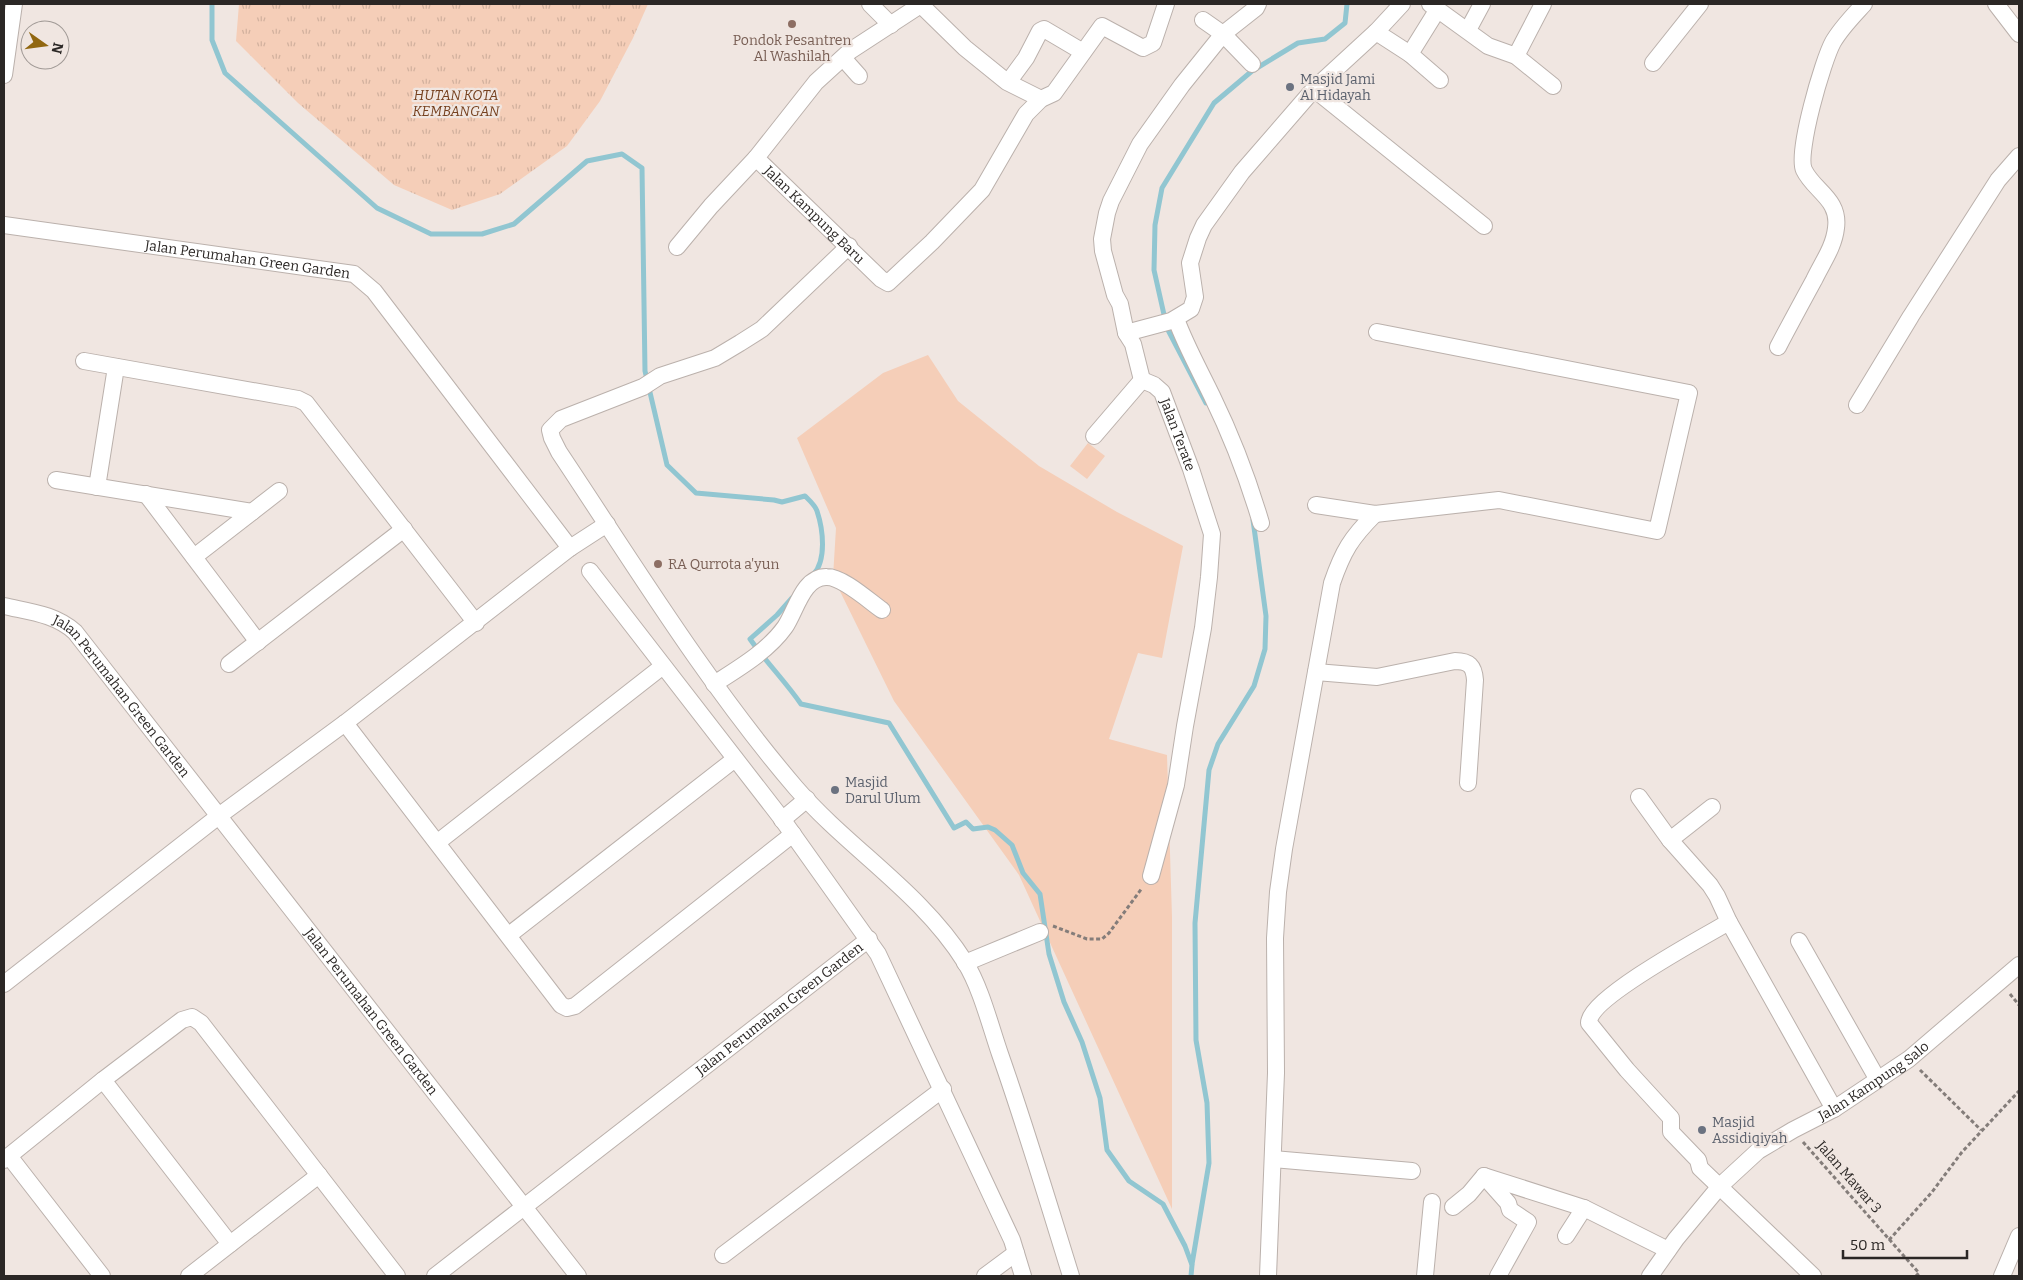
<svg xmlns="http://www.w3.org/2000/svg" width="2023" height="1280" font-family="Bitter,serif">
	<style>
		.green { fill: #f5ceb8 }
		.park { fill: url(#park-tufts) }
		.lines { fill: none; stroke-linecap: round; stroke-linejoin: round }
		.stream { stroke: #91c6d1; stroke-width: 5 }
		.minor-casing { stroke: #bbb1ac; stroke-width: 18 }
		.path { stroke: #847d7a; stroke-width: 3; stroke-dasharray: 4 2.5; stroke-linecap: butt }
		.minor { stroke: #fff; stroke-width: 16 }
		.education-dot { fill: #8d6e63; stroke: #f0e6e1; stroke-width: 2 }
		.worship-dot { fill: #6b7280; stroke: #f0e6e1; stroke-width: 2 }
		.labels { text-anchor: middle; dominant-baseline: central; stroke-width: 4.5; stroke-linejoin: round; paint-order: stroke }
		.education-label { font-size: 14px; fill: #785e54; stroke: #f0e6e1 }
		.worship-label { font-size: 14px; fill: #5b616d; stroke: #f0e6e1; text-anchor: start }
		.park-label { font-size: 14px; font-style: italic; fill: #76411f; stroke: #f0e6e1 }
		.street-label { font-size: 14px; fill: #2b2725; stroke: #f0e6e1 }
	</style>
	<defs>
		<pattern id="park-tufts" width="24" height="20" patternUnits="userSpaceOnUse" patternTransform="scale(1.25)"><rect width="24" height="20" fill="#f5ceb8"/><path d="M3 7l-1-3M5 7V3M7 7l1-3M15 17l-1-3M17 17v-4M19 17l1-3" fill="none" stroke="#d2b19e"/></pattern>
	</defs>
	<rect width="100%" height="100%" fill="#f0e6e1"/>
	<!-- green -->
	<g class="green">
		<polygon points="928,355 958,401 1039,466 1117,512 1183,546 1162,658 1138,653 1109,739 1167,755 1172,917 1172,1209 1019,875 894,701 833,577 836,528 797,438 883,373"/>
		<polygon points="1088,443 1105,456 1087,479 1070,466"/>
	</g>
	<!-- park -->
	<polygon class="park" points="239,4 648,4 633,38 600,101 567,146 500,194 452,210 394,185 298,103 236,41"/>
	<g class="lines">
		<!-- stream -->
		<g class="stream">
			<path d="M212,4V40L225,73L377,208L431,234H482L514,224L587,161L622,154L642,168L645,371L667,465L696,493L774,500L782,502L805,496C809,500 815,505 817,511C823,529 827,560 813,575"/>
			<polyline points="1206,403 1167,328 1154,270 1155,225 1162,188 1214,103 1252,71 1298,43 1325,39 1345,23 1347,4"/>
			<path d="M792,598L777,615L750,639C766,662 785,681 801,704L889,723L954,828L966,822L973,829L988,827L995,830L1012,845L1023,873L1040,894L1049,954L1064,1002L1082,1042L1100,1098L1107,1150L1129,1181L1163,1204L1185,1246L1192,1265L1191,1276"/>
			<polyline points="1192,1264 1209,1163 1207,1103 1196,1040 1195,923 1209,770 1218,744 1254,686 1265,649 1266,616 1253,520"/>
		</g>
		<!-- minor casing -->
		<g class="minor-casing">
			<g id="minor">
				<polyline points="870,4 891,25"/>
				<polyline points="920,4 965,48 1007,82 1041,99"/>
				<path id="s1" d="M922,4L850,51L816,82L756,158L881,279L888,283L932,242L982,190L1026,114L1041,99L1054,93L1102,26L1143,48L1153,43L1166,4"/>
				<polyline points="1430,4 1488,46 1516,56 1553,86"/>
				<polyline points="1996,4 2019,34"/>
				<polyline points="1203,20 1223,34 1256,8 1258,4"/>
				<polyline points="1468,30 1482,4"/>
				<polyline points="1376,32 1410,54 1440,80"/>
				<polyline points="1410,54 1438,9"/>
				<polyline points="1516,56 1543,4"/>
				<polyline points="843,58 859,76"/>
				<polyline points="1653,63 1700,4"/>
				<polyline points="4,75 14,4"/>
				<polyline points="1012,77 1026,58 1040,31 1044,29 1083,52"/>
				<polyline points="1314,89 1484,226"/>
				<path id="s2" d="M4,225L354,274L374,291L570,548"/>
				<path d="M849,246L762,329L740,343L715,358L660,376L643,387L561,419L550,430L552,438L559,452C635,566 707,684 796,788C849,849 921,892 965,962C981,988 990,1025 1000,1054C1026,1128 1048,1202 1071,1276"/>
				<polyline points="677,247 711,206 756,158"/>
				<path d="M1176,319C1186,346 1200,371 1212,396C1232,437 1248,479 1261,523"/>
				<polyline points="1126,333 1120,304 1115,295 1103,251 1102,239 1107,213 1111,201 1140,144 1182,85 1223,34 1252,64"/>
				<path d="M1778,347C1790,324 1802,302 1814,280C1822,263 1834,247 1836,228C1840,199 1814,191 1804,170C1796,153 1823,60 1833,42C1841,28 1853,16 1864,4"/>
				<polyline points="84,361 298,399 306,403 476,623"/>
				<path id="s3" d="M1142,380L1154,385L1162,392L1191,469L1212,534L1209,577L1203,628L1185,726L1176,785L1151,876"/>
				<polyline points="1142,380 1133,344 1126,333 1171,321 1191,309 1195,297 1190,263 1198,238 1204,225 1242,172 1314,89 1376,32 1402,4"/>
				<polyline points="1857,405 1911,316 1998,180 2019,156"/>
				<polyline points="1094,436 1142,380"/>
				<polyline points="56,480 252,512"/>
				<polyline points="97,487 116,367"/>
				<polyline points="146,494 258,642"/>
				<polyline points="1316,505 1375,514 1499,500 1657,531 1689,393 1377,332"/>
				<polyline points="194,557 279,491"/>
				<polyline points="590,571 782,819 878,954 1012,1240 1023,1276"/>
				<path id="s4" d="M4,606C30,612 55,614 75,632L578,1276"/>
				<polyline points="229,664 404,529"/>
				<path d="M1316,672L1377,677L1455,661C1469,661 1474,666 1475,680L1468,783"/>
				<path d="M714,684C739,668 768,651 785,627C796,611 803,576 827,577C843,577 869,601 882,610"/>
				<polyline points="345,723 561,1005 567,1008 575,1006 793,834"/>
				<polyline points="1639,797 1670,840 1710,885 1717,896 1729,922 1834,1109"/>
				<polyline points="782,820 807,799"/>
				<polyline points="1670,840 1712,807"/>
				<polyline points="438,842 663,666"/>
				<path d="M1729,922C1705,936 1589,998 1589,1023L1627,1070L1671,1118V1132L1698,1160L1700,1168L1813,1276"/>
				<polyline points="509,935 735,759"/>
				<polyline points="1799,941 1878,1080"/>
				<polyline points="965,963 1040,932"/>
				<polyline points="4,984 220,815 345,723 570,548 607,524"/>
				<polyline points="103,1080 230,1244"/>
				<polyline points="9,1156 102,1276"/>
				<polyline points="1273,1159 1412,1171"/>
				<polyline points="4,1160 103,1080 182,1020 192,1017 201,1023 397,1276"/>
				<polyline points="1453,1207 1469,1194 1484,1176"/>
				<polyline points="1566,1236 1584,1208"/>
				<polyline points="723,1255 943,1089"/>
				<polyline points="189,1276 319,1175"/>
				<path id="s5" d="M435,1276L869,939"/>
				<polyline points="985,1276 1016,1253"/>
				<path d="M1268,1276L1276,1073L1275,938L1278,892L1284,849L1332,583C1343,551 1351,538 1375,514"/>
				<polyline points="1425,1276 1432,1202"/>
				<polyline points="1498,1276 1528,1222 1510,1210 1508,1203 1484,1176 1584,1208 1668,1250"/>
				<path id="s6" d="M1650,1276L1676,1239L1720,1186L1758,1151L1793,1130L1834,1109L1909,1059L2019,965"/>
				<polyline points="2002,1276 2019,1236"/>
			</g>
		</g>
		<!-- path -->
		<g class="path">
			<polyline points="1053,926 1087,939 1102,939 1109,933 1142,888"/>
			<polyline points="2010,994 2019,1005"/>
			<polyline points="1920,1070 1981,1130"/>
			<polyline points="1803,1142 1919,1273 1916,1276"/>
			<polyline points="1889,1240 1932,1192 1962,1152 2019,1091"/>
		</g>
		<!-- minor -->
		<use href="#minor" class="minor"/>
	</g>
	<!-- markers -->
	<g class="education-dot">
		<circle cx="792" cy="24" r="5"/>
		<circle cx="658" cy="564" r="5"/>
	</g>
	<g class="worship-dot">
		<circle cx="1290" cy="87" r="5"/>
		<circle cx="835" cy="790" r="5"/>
		<circle cx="1702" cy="1130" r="5"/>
	</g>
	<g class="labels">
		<!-- education labels -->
		<g class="education-label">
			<text x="792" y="40">Pondok Pesantren<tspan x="792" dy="16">Al Washilah</tspan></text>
			<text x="668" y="564" text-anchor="start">RA Qurrota a'yun</text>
		</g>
		<!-- worship labels -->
		<g class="worship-label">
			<text x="1300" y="79">Masjid Jami<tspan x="1300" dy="16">Al Hidayah</tspan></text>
			<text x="845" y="782">Masjid<tspan x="845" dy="16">Darul Ulum</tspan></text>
			<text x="1712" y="1122">Masjid<tspan x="1712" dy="16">Assidiqiyah</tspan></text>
		</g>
		<!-- park labels -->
		<g class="park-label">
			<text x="456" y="95">HUTAN KOTA<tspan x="456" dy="16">KEMBANGAN</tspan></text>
		</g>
		<!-- street labels -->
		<g class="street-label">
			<text stroke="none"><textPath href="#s1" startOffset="310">Jalan Kampung Baru</textPath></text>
			<text stroke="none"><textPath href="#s2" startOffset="246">Jalan Perumahan Green Garden</textPath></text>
			<text stroke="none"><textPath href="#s3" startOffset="69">Jalan Terate</textPath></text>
			<text stroke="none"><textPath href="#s4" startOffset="155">Jalan Perumahan Green Garden</textPath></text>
			<text stroke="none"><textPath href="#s5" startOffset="436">Jalan Perumahan Green Garden</textPath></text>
			<text stroke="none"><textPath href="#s4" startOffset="558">Jalan Perumahan Green Garden</textPath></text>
			<text stroke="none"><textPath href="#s6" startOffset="301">Jalan Kampung Salo</textPath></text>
			<text transform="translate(1849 1177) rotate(49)">Jalan Mawar 3</text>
		</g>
	</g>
	<!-- border -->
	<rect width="2023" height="1280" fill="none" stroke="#2b2725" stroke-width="10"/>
	<!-- north arrow -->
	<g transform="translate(45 45) rotate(104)"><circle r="24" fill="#f0e6e1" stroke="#a19a96"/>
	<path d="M0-4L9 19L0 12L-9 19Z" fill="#916710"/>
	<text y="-8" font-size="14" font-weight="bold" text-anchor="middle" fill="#2b2725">N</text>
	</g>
	<!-- scale -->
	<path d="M1843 1250v8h124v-8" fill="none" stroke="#2b2725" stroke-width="2.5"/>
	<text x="1850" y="1250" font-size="15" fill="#2b2725" stroke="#f0e6e1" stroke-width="4" paint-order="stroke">50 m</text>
</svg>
